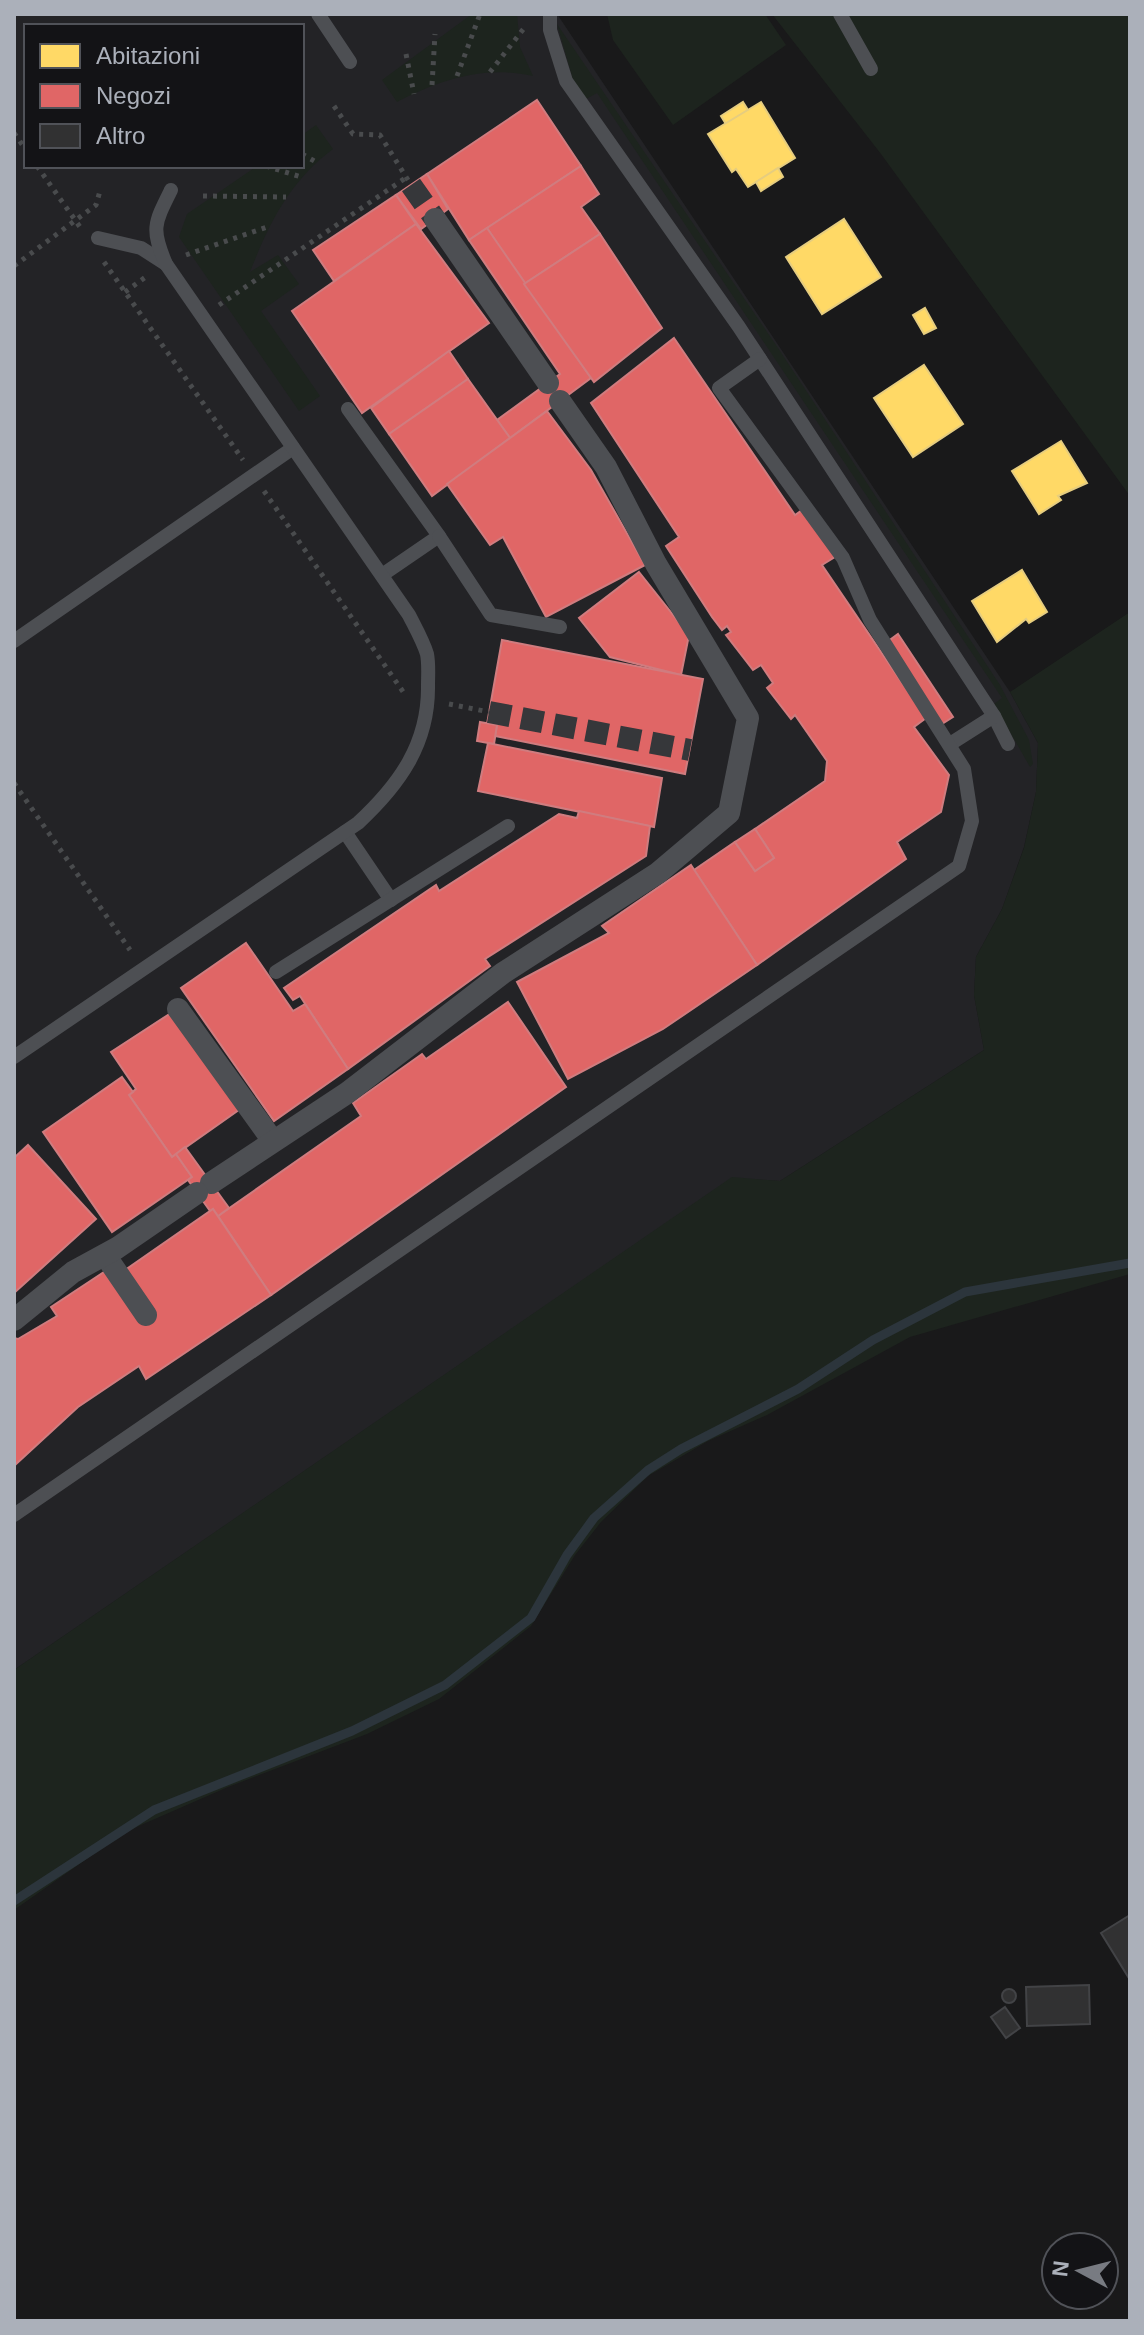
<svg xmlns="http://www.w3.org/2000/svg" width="1144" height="2335" font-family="Helvetica,sans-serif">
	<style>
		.built { fill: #232326; fill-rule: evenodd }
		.green { fill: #1d241e }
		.homes { fill: #ffd966; stroke: #e6cd7f; stroke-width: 2 }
		.shops { fill: #e06666; stroke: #d07c7f; stroke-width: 2 }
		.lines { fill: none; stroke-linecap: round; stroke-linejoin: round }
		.stream { stroke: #2c353c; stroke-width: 9 }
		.building { fill: #313132; stroke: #424346; stroke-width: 2 }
		.pedestrian-tunnel { stroke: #36373a; stroke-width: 22; stroke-dasharray: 22 11; stroke-linecap: butt }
		.path { stroke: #494b4d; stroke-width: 5; stroke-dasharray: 4 6; stroke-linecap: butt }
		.service { stroke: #4d4f53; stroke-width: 14 }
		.pedestrian { stroke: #4d4f53; stroke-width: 22 }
	</style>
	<rect width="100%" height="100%" fill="#19191a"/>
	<!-- built -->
	<path class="built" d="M14,14H557L1010,692L1038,743L1036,792L1024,847L1002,909L976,957L974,995L984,1050L780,1181L732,1178L14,1670ZM26,26H302V166H26Z"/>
	<!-- green -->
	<g class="green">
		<path d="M472,14H517L520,47L533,76C484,65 440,80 397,102L382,80Z"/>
		<polygon points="607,14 765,14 786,45 673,125 613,40"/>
		<polygon points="772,14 1130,14 1130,496 881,154"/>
		<polygon points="557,24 778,348 1000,685 1029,740 1033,764 1030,767 994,704 1002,698 597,93 586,99 574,83"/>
		<path d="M316,125L333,149C290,181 269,223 250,272L278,255L299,284L261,311L320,396L299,411L179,237L187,214L257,166H302V135Z"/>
		<polygon points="1130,612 1130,1274 910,1337 767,1415 708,1441 648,1476 601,1522 575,1555 531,1626 439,1699 367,1734 228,1787 125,1832 14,1910 14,1670 732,1177 780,1181 984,1050 974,995 976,957 1002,909 1024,848 1036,792 1038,743 1010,692"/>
	</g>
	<!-- homes -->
	<g class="homes">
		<polygon points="743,102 748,110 726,124 721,116"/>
		<polygon points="761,102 795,158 748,187 736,169 732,172 708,134"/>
		<polygon points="778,168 783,177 761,191 756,182"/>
		<polygon points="844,219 881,277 822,314 786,257"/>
		<polygon points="925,308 936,328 924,334 913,315"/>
		<polygon points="924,365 963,424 913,457 874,398"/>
		<polygon points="1061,441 1087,483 1058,496 1061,500 1039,514 1012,471"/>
		<polygon points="1022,570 1047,612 1029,623 1026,619 997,642 972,601"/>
	</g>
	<!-- shops -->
	<g class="shops">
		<polygon points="537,100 581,166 469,240 427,174"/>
		<polygon points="581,166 599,194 581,207 600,234 524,284 487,228"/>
		<polygon points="427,174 448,209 421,229 396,195"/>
		<polygon points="396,195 416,224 334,281 313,250"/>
		<polygon points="416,224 489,323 362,413 292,311"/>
		<polygon points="487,228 591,378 510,438 497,420 560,374 469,240"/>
		<polygon points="600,234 662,328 594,382 524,284"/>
		<polygon points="674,338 795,515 805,508 835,557 822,565 926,718 914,727 949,775 941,812 897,842 906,859 757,965 694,870 735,842 755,871 774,858 755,829 825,781 827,761 795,715 791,719 767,688 773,683 761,665 753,670 726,635 731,632 727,626 722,630 712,617 666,546 679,537 591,403"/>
		<polygon points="449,351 468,379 389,434 371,408"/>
		<polygon points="468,379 510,438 432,496 389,434"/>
		<polygon points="547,411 591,470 645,565 546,617 503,537 490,545 447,484"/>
		<polygon points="639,572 689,635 681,675 610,657 579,618"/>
		<polygon points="898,634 953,717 942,724 887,642"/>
		<polygon points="502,640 703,679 685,774 495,736 497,725 487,724"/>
		<polygon points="480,722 497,725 494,744 477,741"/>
		<polygon points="488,743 662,778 654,827 478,791"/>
		<polygon points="579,811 650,826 646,856 485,959 490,966 348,1069 300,996 293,1000 284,988 436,885 439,891 559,814 577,818"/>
		<polygon points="755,829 774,858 755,871 735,842"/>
		<polygon points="691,865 757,965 663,1029 568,1079 517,982 609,933 602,926"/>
		<polygon points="246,943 293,1011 305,1004 348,1069 274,1121 181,988"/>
		<polygon points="508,1002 566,1087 271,1295 218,1216 361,1116 353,1103 422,1054 426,1059"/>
		<polygon points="174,1011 243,1107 172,1157 129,1095 136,1089 111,1052"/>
		<polygon points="122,1077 133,1092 129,1095 172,1157 176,1154 192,1177 112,1232 43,1132"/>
		<polygon points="28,1145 96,1219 14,1293 14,1158"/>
		<polygon points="185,1147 229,1208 218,1216 213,1209 210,1211 188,1180 192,1177 176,1154"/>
		<polygon points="213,1209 271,1295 146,1379 139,1366 78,1407 14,1466 14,1338 18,1339 57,1316 51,1307 107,1270 125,1270"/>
	</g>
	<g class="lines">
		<!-- stream -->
		<polyline class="stream" points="14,1901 154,1810 352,1731 445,1685 531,1618 567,1555 594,1518 648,1470 681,1449 798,1389 873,1340 965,1292 1130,1263"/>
	</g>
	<!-- building -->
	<g class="building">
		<polygon points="1130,1915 1130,1980 1101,1933"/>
		<polygon points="1089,1985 1090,2024 1027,2026 1026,1987"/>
		<circle cx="1009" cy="1996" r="7"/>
		<polygon points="1005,2007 1020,2028 1006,2038 991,2017"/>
	</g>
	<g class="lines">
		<!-- pedestrian-tunnel -->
		<g class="pedestrian-tunnel">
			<polyline points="411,185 435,219"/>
			<polyline points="489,712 690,750"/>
		</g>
		<!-- path -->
		<g class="path">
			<polyline points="406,54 414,94"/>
			<polyline points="490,72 525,27"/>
			<polyline points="457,76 480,14"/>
			<polyline points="432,85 435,34"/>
			<polyline points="334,106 353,134 380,135 411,185"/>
			<polyline points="14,133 26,150"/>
			<polyline points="302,154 316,162"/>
			<polyline points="37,166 80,227"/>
			<polyline points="266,166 301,177"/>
			<polyline points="203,196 286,197"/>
			<polyline points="186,255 267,227"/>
			<polyline points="104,262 243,460"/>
			<polyline points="14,266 96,205 100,191"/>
			<polyline points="125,292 147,276"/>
			<polyline points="219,305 407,177"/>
			<polyline points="264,491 406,696"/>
			<polyline points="449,704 489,712"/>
			<polyline points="14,783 130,950"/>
		</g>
		<!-- service -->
		<g class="service">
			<polyline points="318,14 350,62"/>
			<polyline points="550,14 550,30 566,81 739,327 994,716 1008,744"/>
			<polyline points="840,14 871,69"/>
			<polyline points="98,238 141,248 166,264"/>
			<polyline points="348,409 439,536 382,575"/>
			<polyline points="439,536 491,615 560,627"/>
			<polyline points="14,641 293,448"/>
			<polyline points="950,744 994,716"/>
			<polyline points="345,832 391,900"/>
			<polyline points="276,972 508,826"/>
			<path d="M14,1057L358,823C399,785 429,744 428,685C428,676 429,664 427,654C423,641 415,627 409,615L166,264C151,229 154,224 171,190"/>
			<polyline points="14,1515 959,866 972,821 964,769 870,620 843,558 719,388 760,359"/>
		</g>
		<!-- pedestrian -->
		<g class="pedestrian">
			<polyline points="435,219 548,383"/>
			<polyline points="178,1009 273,1141"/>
			<polyline points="211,1183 347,1093 503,973 658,873 729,813 748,718 656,564 606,467 560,401"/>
			<polyline points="105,1255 146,1315"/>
			<polyline points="14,1320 73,1272 117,1248 197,1193"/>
		</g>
	</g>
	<!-- border -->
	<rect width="1144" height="2335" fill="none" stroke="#abb0ba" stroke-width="32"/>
	<!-- legend -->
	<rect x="24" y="24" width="280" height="144" fill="#131316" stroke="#505258" stroke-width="2"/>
	<rect x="40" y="44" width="40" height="24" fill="#ffd966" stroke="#505258" stroke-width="2"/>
	<text x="96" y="64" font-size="24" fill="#abb0ba">Abitazioni</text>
	<rect x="40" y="84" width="40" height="24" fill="#e06666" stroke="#505258" stroke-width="2"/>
	<text x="96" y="104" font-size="24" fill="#abb0ba">Negozi</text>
	<rect x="40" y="124" width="40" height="24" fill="#313132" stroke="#505258" stroke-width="2"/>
	<text x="96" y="144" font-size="24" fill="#abb0ba">Altro</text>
	<!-- north arrow -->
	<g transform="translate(1080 2271) rotate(277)"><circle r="38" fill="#131316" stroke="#505258" stroke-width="2"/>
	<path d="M0-6L14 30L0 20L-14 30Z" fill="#787b82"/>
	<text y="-12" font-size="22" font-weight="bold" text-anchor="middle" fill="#abb0ba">N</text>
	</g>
</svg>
